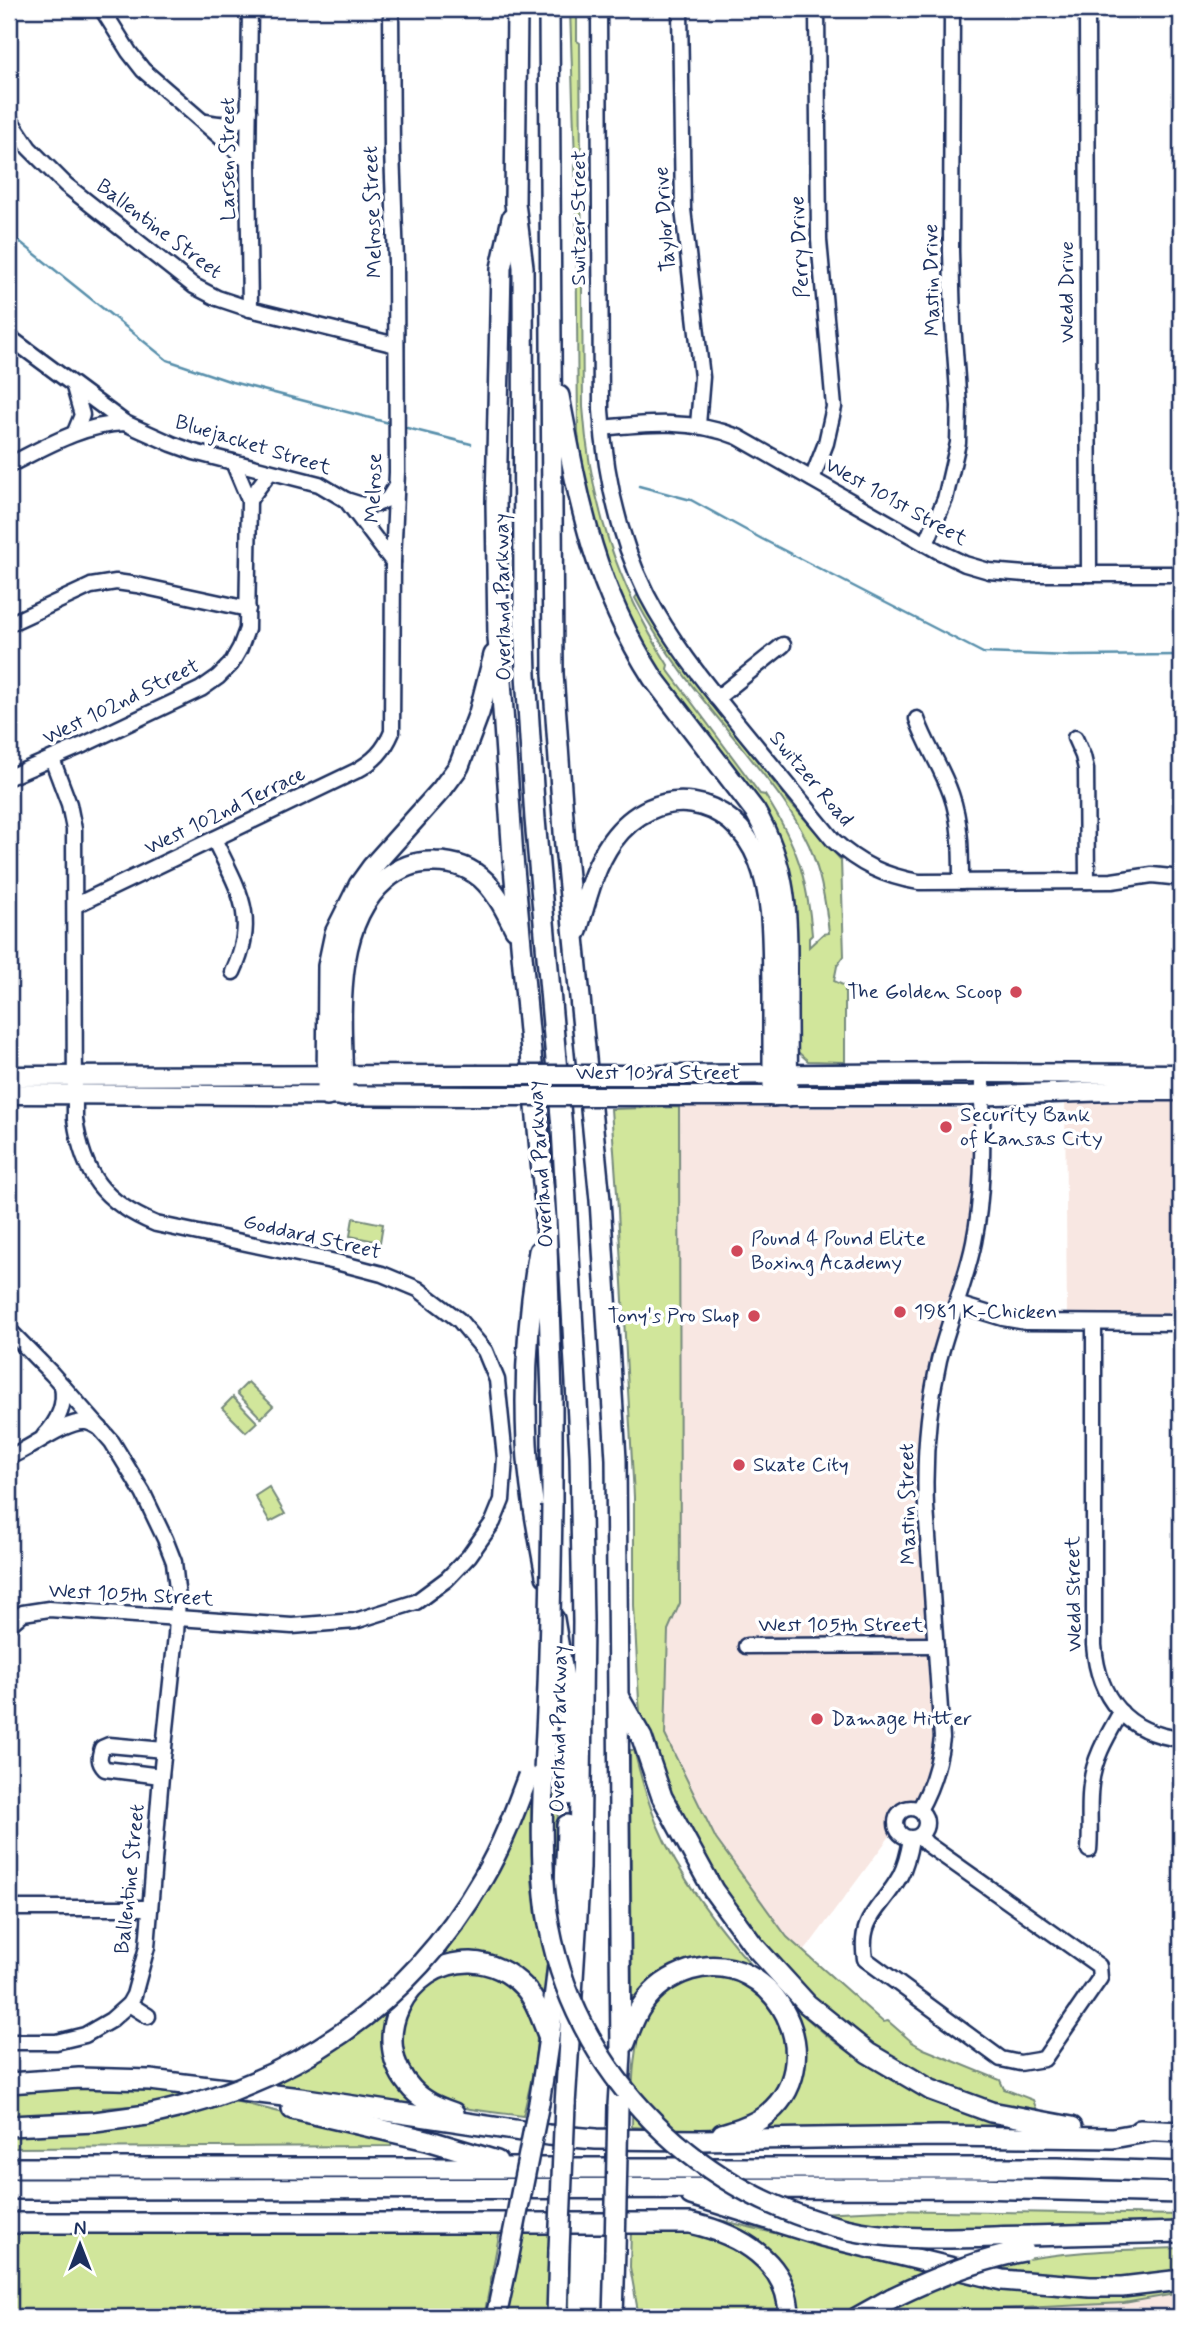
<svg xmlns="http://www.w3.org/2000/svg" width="1190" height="2326" font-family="Mynerve,sans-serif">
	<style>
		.built { fill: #f8e7e2 }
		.green { fill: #d1e69b; stroke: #768a7c; stroke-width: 2 }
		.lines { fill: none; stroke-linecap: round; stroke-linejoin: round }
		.stream { stroke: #5990ac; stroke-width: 2.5 }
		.minor-casing { stroke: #1b2f5e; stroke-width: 19 }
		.major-casing { stroke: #1b2f5e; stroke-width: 23 }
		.highway-casing { stroke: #1b2f5e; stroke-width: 24 }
		.minor { stroke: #fff; stroke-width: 14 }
		.major { stroke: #fff; stroke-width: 18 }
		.highway { stroke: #fff; stroke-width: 19 }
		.major-bridge-casing { stroke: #1b2f5e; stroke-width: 23; stroke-linecap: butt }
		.highway-bridge-casing { stroke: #1b2f5e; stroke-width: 24; stroke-linecap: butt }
		.major-bridge { stroke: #fff; stroke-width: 18 }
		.highway-bridge { stroke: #fff; stroke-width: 19 }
		.poi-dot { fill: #d1495b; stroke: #fff; stroke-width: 2.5 }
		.labels { text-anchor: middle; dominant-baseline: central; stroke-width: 7; stroke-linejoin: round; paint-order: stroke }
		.street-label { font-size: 21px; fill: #1b2f5e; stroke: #fff }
		.poi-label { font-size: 21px; fill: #1b2f5e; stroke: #fff; text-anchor: start }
	</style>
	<rect width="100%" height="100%" fill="#fff"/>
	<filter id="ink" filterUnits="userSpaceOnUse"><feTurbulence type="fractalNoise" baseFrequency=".0143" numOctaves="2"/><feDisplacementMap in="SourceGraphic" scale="14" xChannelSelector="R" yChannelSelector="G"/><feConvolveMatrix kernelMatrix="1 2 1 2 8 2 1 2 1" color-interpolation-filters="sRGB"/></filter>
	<g filter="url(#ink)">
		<!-- built -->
		<g class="built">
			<polygon points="1065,1095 1181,1095 1181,1317 1067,1315"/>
			<polygon points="679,1107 975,1109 976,1168 970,1230 940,1335 921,1412 919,1530 935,1738 924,1785 887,1840 804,1952 787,1937 716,1839 665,1735 668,1630 680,1602"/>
			<polygon points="1181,2293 1181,2317 919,2317 961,2311 1124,2303"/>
		</g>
		<!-- green -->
		<g class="green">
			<path d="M570,9H577V41L580,43L583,407C590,504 617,583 668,665L667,669L760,794L765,795C797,845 807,876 812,935L809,938V947L823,934L829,933C826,903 821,873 809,845C792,808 765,777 740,745C701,698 663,652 635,598L638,594L661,635L683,666L787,799L841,860L844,956L837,966L834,981L845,986V1062L808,1061L798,1052L796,917L790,873L783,849L642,645L604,561L582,473L578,432L576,193Z"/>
			<polygon points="679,1107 680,1603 668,1630 665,1735 716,1839 787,1937 883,2022 888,2021 912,2042 924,2049 1000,2080 1004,2089 1033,2100 1038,2113 976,2097 911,2070 834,2020 705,1881 642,1729 639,1701 634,1605 634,1497 617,1193 611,1109"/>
			<polygon points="353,1218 383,1224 380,1242 350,1236"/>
			<polygon points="248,1382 273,1406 261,1418 237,1393"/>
			<polygon points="233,1397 257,1422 246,1432 222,1408"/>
			<polygon points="269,1487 285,1514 270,1522 255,1496"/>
			<polygon points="556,1677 560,1728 555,1915 550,1886"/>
			<path d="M630,1750H634C640,1774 647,1799 656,1822C679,1877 716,1925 755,1969L719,1963L632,2003Z"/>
			<polygon points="531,1786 532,1880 536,1916 551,1974 547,2011 513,1971 426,1968"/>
			<path d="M460,1970C467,1970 476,1969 482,1971C510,1978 536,2005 537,2034C537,2061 529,2090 523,2116C490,2111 457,2111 428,2094C422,2090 419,2083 415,2077C400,2055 399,2047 404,2021C405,2016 405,2009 407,2005C416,1985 441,1976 460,1970Z"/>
			<path d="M713,1975C765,1983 796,2021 784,2074C780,2088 770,2105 757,2113C721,2137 672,2129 632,2127C633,2076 627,1994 692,1978C699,1976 706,1976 713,1975Z"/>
			<polygon points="397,1998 388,2022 420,2109 265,2086"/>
			<path d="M794,2007C833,2043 875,2074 924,2095C952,2107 983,2115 1012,2125L1011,2130L760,2132L761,2128L786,2100L791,2010Z"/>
			<polygon points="81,2086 135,2087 205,2094 174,2103 103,2108 102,2115 9,2119 9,2091"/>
			<polygon points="230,2100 391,2139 391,2146 9,2148 9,2131"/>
			<polygon points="884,2210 1181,2215 1181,2224 952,2230 880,2227 817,2213"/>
			<polygon points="720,2220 934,2272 844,2317 795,2317 791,2288 718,2225"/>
			<polygon points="570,2229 569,2317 502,2317 521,2230"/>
			<polygon points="631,2229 702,2233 732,2245 756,2260 771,2277 783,2317 639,2317 630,2267"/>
			<polygon points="500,2230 484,2317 20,2317 9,2312 9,2232"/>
			<path d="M1181,2248V2272L1125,2278L1035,2276L985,2268C1051,2251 1114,2250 1181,2248Z"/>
			<path d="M955,2279C985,2286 1015,2292 1046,2294C1091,2297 1136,2291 1181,2288V2293L1124,2303L961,2311L919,2317H875Z"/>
		</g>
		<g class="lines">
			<!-- stream -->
			<g class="stream">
				<polyline points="9,233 167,360 232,382 393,424"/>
				<polyline points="403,427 471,444"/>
				<polyline points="639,486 691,500 762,539 983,653 1071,656 1181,655"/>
			</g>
			<!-- minor casing -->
			<g class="minor-casing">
				<g id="minor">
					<polyline points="102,9 129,52 143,70 248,161"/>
					<polyline points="250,9 248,161 250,309"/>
					<path d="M599,9L601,410C605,474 618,537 647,595C672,643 706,684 739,725C771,764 802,802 834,841C859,864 884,876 919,882L1112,881L1152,875L1181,878"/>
					<polyline points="680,9 683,209 700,360 702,377 698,425"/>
					<polyline points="1087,9 1089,574"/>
					<polyline points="9,118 29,148 66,185 194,286 217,298 250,309 396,345"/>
					<path d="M207,122C226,126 236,126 249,111"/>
					<polyline points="9,337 125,423 172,444 194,452 319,484 346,500 362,505 377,504 388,499 396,486"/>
					<polyline points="74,387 82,415 75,432"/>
					<path d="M602,428C649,423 693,419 738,437L938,551L965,564L989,571L1025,574H1181"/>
					<path d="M9,465C47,446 81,425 125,423"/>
					<polyline points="812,479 826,443 834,407 819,240 817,9"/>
					<polyline points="249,500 270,472"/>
					<polyline points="346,500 393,562"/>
					<polyline points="926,544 945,499 958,443 959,406 953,323 951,251 952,9"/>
					<polyline points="9,624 91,586 116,582 137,585 248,609"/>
					<polyline points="717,698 783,645"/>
					<path d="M917,719C926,745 942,768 951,794C961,822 961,852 961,882"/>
					<polyline points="1075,738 1083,756 1086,769 1087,881"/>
					<polyline points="9,777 83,745 201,689 218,677 231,664 240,648 247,629 249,500 233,462"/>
					<path d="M214,839C238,890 259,916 233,972"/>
					<path d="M76,905L356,771C374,761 384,751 392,732L393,562L397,472L396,262L392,150L391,9"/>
					<polyline points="957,1304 1003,1318 1026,1322 1181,1323"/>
					<path d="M1094,1323V1645C1098,1698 1126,1733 1181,1739"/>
					<polyline points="9,1330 52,1374 112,1442 143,1493 165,1539 174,1562 178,1598 176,1635 161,1776 147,1947 134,1995 129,2004 111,2020 85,2035 56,2042 9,2042"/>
					<path d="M44,1436C58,1422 66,1406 62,1385"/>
					<path d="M9,1457C29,1450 64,1421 85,1422C90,1422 96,1426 100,1428"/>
					<path d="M9,1625L23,1613L49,1609L292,1626L355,1621L416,1602L447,1579L469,1556L493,1522L502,1500L505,1458L497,1380L485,1351L459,1320L418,1289L382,1274L336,1262L156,1224C103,1202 83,1175 75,1119L74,829L69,804L52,759"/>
					<polyline points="746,1646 936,1645"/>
					<path d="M161,1776L105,1769C98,1762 99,1757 102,1748L109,1745L164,1750"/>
					<circle cx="911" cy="1823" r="15"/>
					<path d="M919,1810C932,1787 939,1765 942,1738L926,1507C924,1458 928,1408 939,1360C949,1320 966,1282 974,1242C985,1187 982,1129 982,1073"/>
					<path d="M911,1839C909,1851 906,1865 900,1876C882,1909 858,1916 865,1959L1001,2059L1020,2063L1044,2059L1100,1978L1099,1966L927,1844L920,1836"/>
					<path d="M1089,1850C1091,1828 1088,1806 1091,1784C1094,1757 1108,1735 1121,1712"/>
					<polyline points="9,1908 150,1908"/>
					<polyline points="129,2004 148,2016"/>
				</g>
			</g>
			<!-- major casing -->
			<g class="major-casing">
				<g id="major">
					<polyline points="673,1075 982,1073 1181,1074"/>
					<polyline points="9,1076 476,1075"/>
					<polyline points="9,1094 477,1096"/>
					<polyline points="672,1096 968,1096 1112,1091 1181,1091"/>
				</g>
			</g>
			<!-- highway casing -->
			<g class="highway-casing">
				<g id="highway">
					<polyline points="517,9 515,203 523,267 524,605 526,674 535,819 562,1128 580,1456 583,1622 580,1868 565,2105"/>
					<polyline points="549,9 553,674 565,846 600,1200 616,1459 621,2054 618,2106"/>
					<polyline points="512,218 501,268 496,503 498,637 513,857 546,1216 552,1396 552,1505"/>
					<path d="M559,396C579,502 593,584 653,678L755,811C789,870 787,918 787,983C787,1020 787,1058 788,1096"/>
					<path d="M577,931C586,900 593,868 612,841C656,781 732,793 759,861C774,899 772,943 773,983C773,1021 773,1058 773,1096"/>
					<polyline points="327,1096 328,966 335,933 359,885 372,867 442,789 459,766 479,713 494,655"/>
					<path d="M343,1096C343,1028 328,928 386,879C400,867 417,861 435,862C481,862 497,893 515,929"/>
					<path d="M539,1251C528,1314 524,1380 527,1443C529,1488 538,1532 546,1576"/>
					<polyline points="554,1619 565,1684 568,1715 568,1795"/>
					<polyline points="618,1696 642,1738 662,1797 713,1890 754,1946 807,2004 868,2053 931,2090 991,2112 1072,2127"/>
					<path d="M625,2043C630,2030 634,2016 643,2004C654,1988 671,1976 690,1970C776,1945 836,2066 762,2118C750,2126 736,2130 722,2134"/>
					<polyline points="9,2083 79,2078 150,2080 300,2098 548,2135 596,2139 701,2140 938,2136 1113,2138 1151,2131"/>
					<path d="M539,2103C554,2011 566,1918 567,1825"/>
					<polyline points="292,2109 427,2140 497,2161"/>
					<path d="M454,2113C438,2107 424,2102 412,2089C366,2040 405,1961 471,1962C491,1963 510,1972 524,1987C536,2000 541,2018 548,2035"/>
					<polyline points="9,2126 95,2122 147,2115"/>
					<polyline points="1140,2130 1181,2132"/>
					<polyline points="9,2168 1058,2168 1181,2172"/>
					<polyline points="9,2189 974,2188 1181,2193"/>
					<polyline points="691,2195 822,2236 1002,2280 1090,2287 1122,2287 1181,2280"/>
					<path d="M9,2223H690C739,2234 789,2261 789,2317"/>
					<polyline points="1030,2236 1181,2232"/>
					<polyline points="496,2317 507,2265"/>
					<polyline points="557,2317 559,2250"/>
					<polyline points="613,2317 615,2250"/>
					<polyline points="858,2317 892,2298"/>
				</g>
			</g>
			<!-- minor -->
			<use href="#minor" class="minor"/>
			<!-- major -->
			<use href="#major" class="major"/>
			<!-- highway -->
			<use href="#highway" class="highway"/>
			<!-- major-bridge casing -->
			<g class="major-bridge-casing">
				<g id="major-bridge">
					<polyline points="476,1075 673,1075"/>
					<polyline points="477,1096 672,1096"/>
				</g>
			</g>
			<!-- highway-bridge casing -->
			<g class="highway-bridge-casing">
				<g id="highway-bridge">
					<path d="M552,1505C551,1574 550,1643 547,1711C544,1779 538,1846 547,1912C570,2074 703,2202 860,2232C916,2242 973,2237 1030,2236"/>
					<path d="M147,2115C291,2085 409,2007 483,1878C502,1846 515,1811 528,1776"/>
					<polyline points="559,2250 565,2105"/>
					<polyline points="615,2250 618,2106"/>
					<polyline points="507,2265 539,2103"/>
					<path d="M892,2298C935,2277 977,2260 1024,2251"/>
				</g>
			</g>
			<!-- major-bridge -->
			<use href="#major-bridge" class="major-bridge"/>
			<!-- highway-bridge -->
			<use href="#highway-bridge" class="highway-bridge"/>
		</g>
	</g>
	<!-- markers -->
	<g class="poi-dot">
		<circle cx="1016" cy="992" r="7"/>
		<circle cx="946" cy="1127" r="7"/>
		<circle cx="737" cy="1251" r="7"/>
		<circle cx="900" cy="1312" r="7"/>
		<circle cx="754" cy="1316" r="7"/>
		<circle cx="739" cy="1465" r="7"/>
		<circle cx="817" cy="1719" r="7"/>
	</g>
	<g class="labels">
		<!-- street labels -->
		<g class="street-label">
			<text transform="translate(228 159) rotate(-90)">Larsen Street</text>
			<text transform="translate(373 212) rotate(-92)">Melrose Street</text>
			<text transform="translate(579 218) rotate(-90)">Switzer Street</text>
			<text transform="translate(665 219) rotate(-94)">Taylor Drive</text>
			<text transform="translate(159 229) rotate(37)">Ballentine Street</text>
			<text transform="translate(800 247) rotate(-93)">Perry Drive</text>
			<text transform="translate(932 280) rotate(-91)">Mastin Drive</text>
			<text transform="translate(1067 292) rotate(-90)">Wedd Drive</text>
			<text transform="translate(253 445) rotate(17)">Bluejacket Street</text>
			<text transform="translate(374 488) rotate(-88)">Melrose</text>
			<text transform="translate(896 502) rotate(29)">West 101st Street</text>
			<text transform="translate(503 597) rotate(-91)">Overland Parkway</text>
			<text transform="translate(121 702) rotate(-26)">West 102nd Street</text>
			<text transform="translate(811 779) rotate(50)">Switzer Road</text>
			<text transform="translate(225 811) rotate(-26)">West 102nd Terrace</text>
			<text x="658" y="1073">West 103rd Street</text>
			<text transform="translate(541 1164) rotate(-94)">Overland Parkway</text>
			<text transform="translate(312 1237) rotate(13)">Goddard Street</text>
			<text transform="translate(908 1504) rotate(-91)">Mastin Street</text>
			<text transform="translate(1074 1594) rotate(-91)">Wedd Street</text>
			<text transform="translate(131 1595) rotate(3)">West 105th Street</text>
			<text x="841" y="1625">West 105th Street</text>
			<text transform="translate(559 1729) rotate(-89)">Overland Parkway</text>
			<text transform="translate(130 1879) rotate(-84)">Ballentine Street</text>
		</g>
		<!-- poi labels -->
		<g class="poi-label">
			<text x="1002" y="992" text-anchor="end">The Golden Scoop</text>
			<text x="960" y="1115">Security Bank<tspan x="960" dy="24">of Kansas City</tspan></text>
			<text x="751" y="1239">Pound 4 Pound Elite<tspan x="751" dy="24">Boxing Academy</tspan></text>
			<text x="914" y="1312">1981 K-Chicken</text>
			<text x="740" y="1316" text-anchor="end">Tony's Pro Shop</text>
			<text x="753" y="1465">Skate City</text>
			<text x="831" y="1719">Damage Hitter</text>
		</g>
	</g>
	<!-- margin -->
	<rect width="1190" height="2326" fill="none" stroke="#fff" stroke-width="35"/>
	<rect x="18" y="18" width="1155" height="2291" fill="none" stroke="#1b2f5e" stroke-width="2.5" filter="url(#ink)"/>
	<!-- north arrow -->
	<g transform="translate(80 2245)" stroke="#ffffff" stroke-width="5" paint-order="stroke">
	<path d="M0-5L12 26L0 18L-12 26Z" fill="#1b2f5e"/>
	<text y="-10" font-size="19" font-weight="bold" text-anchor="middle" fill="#1b2f5e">N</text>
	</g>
</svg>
